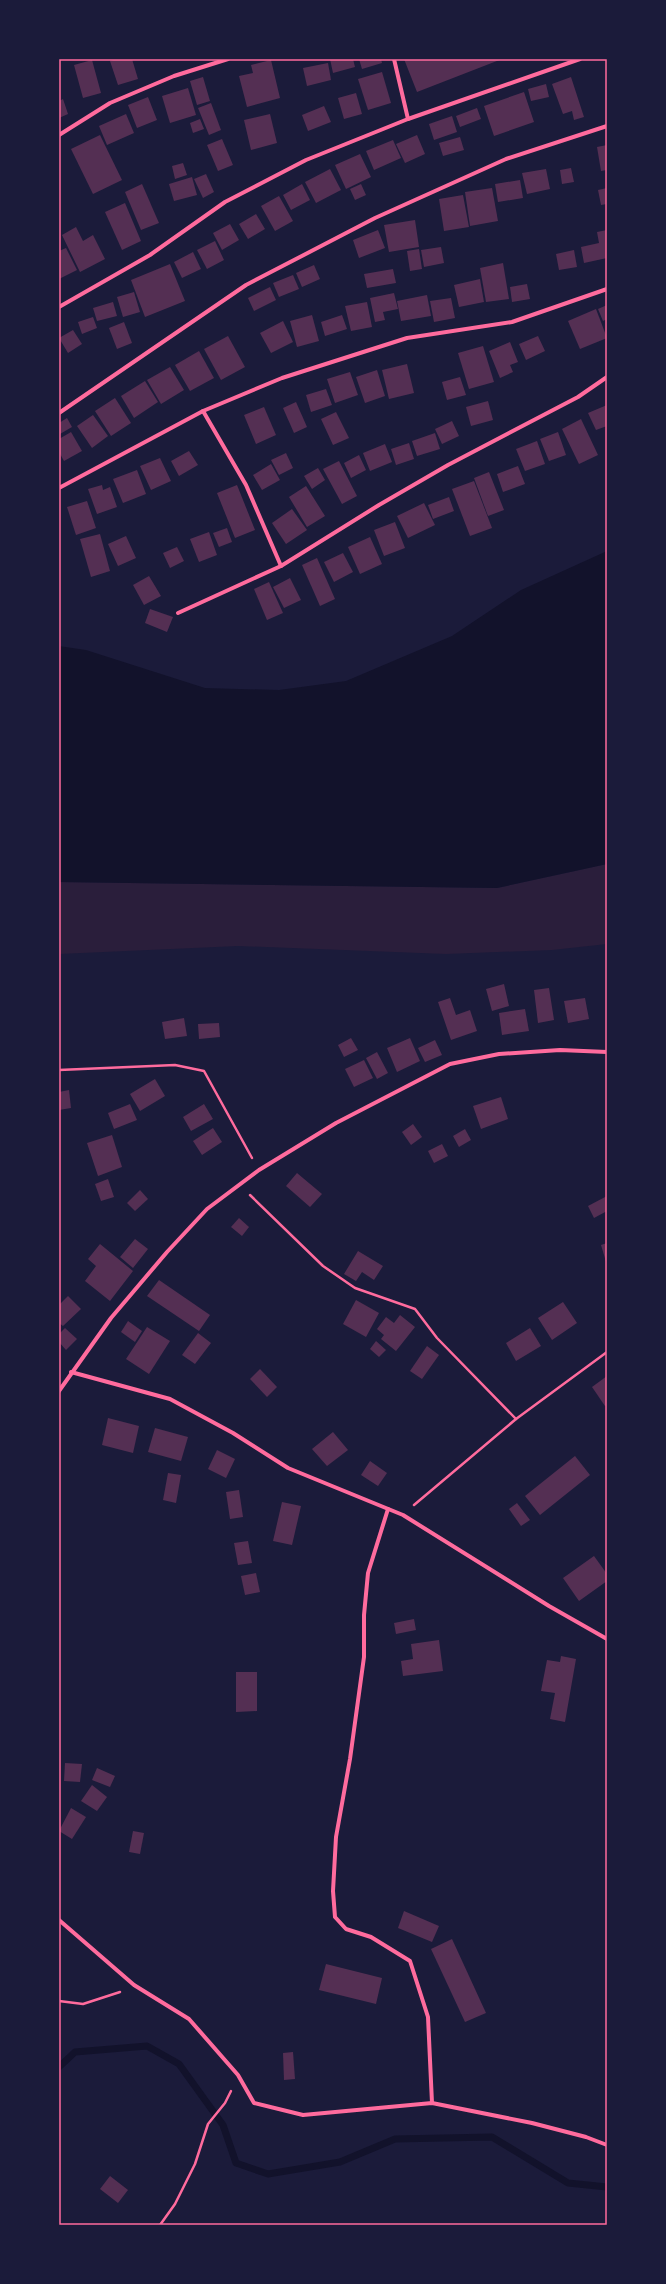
<svg xmlns="http://www.w3.org/2000/svg" width="666" height="2284" font-family="Inter,sans-serif">
	<style>
		.green { fill: #2a1e3b }
		.water { fill: #12122b }
		.lines { fill: none; stroke-linecap: round; stroke-linejoin: round }
		.stream { stroke: #12122b; stroke-width: 7 }
		.building { fill: #542f53 }
		.path { stroke: #ff6b9d; stroke-width: 2.5 }
		.minor { stroke: #ff6b9d; stroke-width: 4 }
		.neatline { fill: none; stroke: #ff6b9d; stroke-width: 1.5 }
	</style>
	<rect width="100%" height="100%" fill="#1b1b3a"/>
	<!-- green -->
	<polygon class="green" points="607,864 607,944 552,950 446,954 238,946 59,954 59,882 497,888"/>
	<!-- water -->
	<polygon class="water" points="607,551 607,864 497,888 59,882 59,646 86,650 205,688 279,690 346,681 452,636 521,590"/>
	<g class="lines">
		<!-- stream -->
		<polyline class="stream" points="59,2067 75,2052 147,2046 179,2064 223,2125 236,2163 268,2174 340,2162 395,2139 492,2137 568,2183 607,2187"/>
	</g>
	<!-- building -->
	<g class="building">
		<polygon points="117,59 132,59 138,79 118,85 110,61"/>
		<polygon points="330,59 353,59 355,67 333,73"/>
		<polygon points="359,59 381,59 382,63 362,69"/>
		<polygon points="404,59 502,59 417,92"/>
		<polygon points="92,60 101,93 83,98 74,65"/>
		<polygon points="271,60 280,98 247,107 239,76 253,73 251,65"/>
		<polygon points="328,63 331,80 307,86 303,68"/>
		<polygon points="382,72 391,103 368,110 358,79"/>
		<polygon points="203,77 210,101 197,105 190,81"/>
		<polygon points="571,77 584,117 574,120 572,111 563,114 552,84"/>
		<polygon points="546,84 549,97 531,101 528,89"/>
		<polygon points="188,88 196,115 170,123 162,96"/>
		<polygon points="524,92 534,122 494,136 484,106"/>
		<polygon points="356,93 362,114 344,119 338,98"/>
		<polygon points="148,97 157,120 137,128 128,105"/>
		<polygon points="63,99 68,114 59,118 59,101"/>
		<polygon points="211,103 221,130 209,135 198,108"/>
		<polygon points="324,106 331,122 308,131 302,115"/>
		<polygon points="477,108 481,119 460,127 456,116"/>
		<polygon points="126,114 134,133 107,145 99,126"/>
		<polygon points="270,114 277,143 251,150 244,120"/>
		<polygon points="452,116 457,132 434,140 429,124"/>
		<polygon points="200,119 204,129 193,133 190,123"/>
		<polygon points="100,135 122,180 93,194 71,149"/>
		<polygon points="417,135 425,154 405,163 396,144"/>
		<polygon points="460,137 464,150 443,156 439,143"/>
		<polygon points="222,139 233,165 218,171 207,145"/>
		<polygon points="393,140 401,158 374,170 366,151"/>
		<polygon points="607,145 607,170 601,171 597,147"/>
		<polygon points="360,154 371,177 346,189 335,165"/>
		<polygon points="183,163 187,175 175,179 172,166"/>
		<polygon points="571,168 574,182 562,184 560,170"/>
		<polygon points="330,169 341,190 316,203 305,182"/>
		<polygon points="546,169 550,189 527,194 522,173"/>
		<polygon points="206,174 214,192 203,198 194,179"/>
		<polygon points="192,177 197,195 174,201 169,184"/>
		<polygon points="520,180 523,198 498,202 495,184"/>
		<polygon points="142,184 159,223 141,230 125,192"/>
		<polygon points="302,184 310,200 291,210 283,195"/>
		<polygon points="361,184 366,195 355,200 350,189"/>
		<polygon points="492,188 498,221 470,226 465,192"/>
		<polygon points="607,188 607,204 601,205 598,190"/>
		<polygon points="463,195 469,227 444,231 439,199"/>
		<polygon points="279,196 293,221 275,231 261,206"/>
		<polygon points="125,203 141,241 122,250 105,212"/>
		<polygon points="256,214 265,229 248,239 239,224"/>
		<polygon points="415,220 419,247 389,252 384,225"/>
		<polygon points="230,224 239,240 222,250 213,233"/>
		<polygon points="76,227 83,241 93,235 105,259 80,272 62,235"/>
		<polygon points="378,230 385,248 359,258 353,240"/>
		<polygon points="607,230 607,258 584,263 581,247 599,243 597,232"/>
		<polygon points="215,241 224,260 207,269 197,250"/>
		<polygon points="441,247 444,263 424,267 421,250"/>
		<polygon points="66,248 77,270 59,279 59,251"/>
		<polygon points="419,249 422,269 410,271 407,251"/>
		<polygon points="574,250 577,267 559,270 556,254"/>
		<polygon points="193,252 201,269 182,278 174,262"/>
		<polygon points="503,263 509,299 486,302 480,268"/>
		<polygon points="170,264 185,301 145,317 131,280"/>
		<polygon points="314,265 320,279 302,287 296,273"/>
		<polygon points="393,269 396,283 367,288 364,274"/>
		<polygon points="293,275 299,289 279,297 273,283"/>
		<polygon points="480,279 484,302 459,307 454,285"/>
		<polygon points="527,284 530,299 512,302 510,287"/>
		<polygon points="270,287 276,300 254,311 248,298"/>
		<polygon points="134,292 140,312 123,317 117,297"/>
		<polygon points="394,293 398,309 383,312 385,320 375,322 370,298"/>
		<polygon points="427,295 431,316 401,321 397,301"/>
		<polygon points="451,298 455,318 434,322 430,301"/>
		<polygon points="113,302 117,316 97,321 93,308"/>
		<polygon points="367,302 372,327 351,331 345,306"/>
		<polygon points="607,305 607,319 603,321 598,309"/>
		<polygon points="596,309 607,338 580,349 568,321"/>
		<polygon points="312,315 319,341 297,347 290,321"/>
		<polygon points="342,315 347,329 325,336 321,322"/>
		<polygon points="93,317 97,328 82,334 78,322"/>
		<polygon points="283,321 293,342 271,353 260,333"/>
		<polygon points="124,322 132,343 117,349 109,328"/>
		<polygon points="73,330 82,344 68,353 59,338"/>
		<polygon points="228,336 245,367 221,380 204,349"/>
		<polygon points="538,336 545,351 526,360 519,344"/>
		<polygon points="510,342 518,362 510,365 513,372 500,378 489,351"/>
		<polygon points="483,346 494,382 469,389 458,353"/>
		<polygon points="199,351 214,378 190,391 175,365"/>
		<polygon points="407,364 414,393 389,399 382,370"/>
		<polygon points="170,367 184,390 161,404 147,380"/>
		<polygon points="377,370 385,396 365,403 356,377"/>
		<polygon points="350,372 358,395 335,403 327,379"/>
		<polygon points="460,377 466,395 447,400 442,382"/>
		<polygon points="145,381 158,402 134,418 121,396"/>
		<polygon points="326,389 332,405 311,412 306,395"/>
		<polygon points="115,398 131,423 111,436 95,411"/>
		<polygon points="488,401 493,420 471,426 466,407"/>
		<polygon points="296,402 307,427 294,433 283,408"/>
		<polygon points="607,405 607,426 596,430 588,413"/>
		<polygon points="264,407 276,435 256,444 244,415"/>
		<polygon points="336,412 349,438 333,445 321,419"/>
		<polygon points="93,415 108,436 92,448 77,426"/>
		<polygon points="67,418 72,427 60,434 59,423"/>
		<polygon points="581,419 598,455 579,464 562,429"/>
		<polygon points="452,421 459,436 442,444 435,429"/>
		<polygon points="71,432 82,451 64,461 59,452 59,439"/>
		<polygon points="558,432 566,455 549,461 540,439"/>
		<polygon points="435,433 440,449 417,456 412,441"/>
		<polygon points="537,441 545,464 525,471 516,449"/>
		<polygon points="409,443 414,459 396,465 391,449"/>
		<polygon points="385,444 392,462 370,471 363,453"/>
		<polygon points="189,451 198,465 179,476 171,461"/>
		<polygon points="286,453 293,468 279,475 271,460"/>
		<polygon points="359,455 366,470 351,478 344,463"/>
		<polygon points="160,458 171,481 151,490 140,466"/>
		<polygon points="339,461 357,496 342,504 323,469"/>
		<polygon points="271,464 280,480 262,490 253,475"/>
		<polygon points="518,466 525,484 503,492 497,474"/>
		<polygon points="318,468 325,480 312,489 304,476"/>
		<polygon points="137,470 146,494 123,503 113,479"/>
		<polygon points="489,472 504,510 488,516 474,478"/>
		<polygon points="474,481 492,528 470,536 452,489"/>
		<polygon points="102,485 103,490 110,487 117,507 97,514 88,489"/>
		<polygon points="237,485 255,530 235,538 217,493"/>
		<polygon points="306,486 325,516 307,527 289,497"/>
		<polygon points="449,497 454,511 433,519 428,505"/>
		<polygon points="87,501 96,528 76,535 67,507"/>
		<polygon points="424,503 435,525 408,538 397,516"/>
		<polygon points="292,509 307,530 286,544 272,523"/>
		<polygon points="395,522 405,548 384,556 374,530"/>
		<polygon points="227,528 232,542 219,547 213,533"/>
		<polygon points="209,532 217,555 199,562 190,539"/>
		<polygon points="100,534 110,571 91,577 80,539"/>
		<polygon points="126,536 136,558 118,566 108,544"/>
		<polygon points="370,537 382,564 360,574 348,547"/>
		<polygon points="177,547 184,561 170,568 163,553"/>
		<polygon points="343,553 353,572 334,582 324,562"/>
		<polygon points="317,558 335,599 320,606 302,565"/>
		<polygon points="149,576 161,596 144,605 133,585"/>
		<polygon points="290,578 301,600 284,608 273,587"/>
		<polygon points="269,582 283,613 267,620 254,589"/>
		<polygon points="150,609 173,617 167,632 145,623"/>
		<polygon points="504,984 509,1006 492,1011 486,989"/>
		<polygon points="549,988 554,1020 538,1023 534,990"/>
		<polygon points="450,998 456,1015 470,1010 477,1031 451,1040 438,1002"/>
		<polygon points="585,998 589,1019 568,1023 564,1001"/>
		<polygon points="525,1009 529,1031 502,1035 499,1013"/>
		<polygon points="184,1018 187,1036 165,1039 162,1022"/>
		<polygon points="219,1023 220,1037 199,1039 198,1024"/>
		<polygon points="351,1038 358,1050 344,1057 338,1045"/>
		<polygon points="410,1038 420,1061 397,1072 387,1048"/>
		<polygon points="435,1040 442,1055 425,1062 418,1048"/>
		<polygon points="377,1052 388,1073 377,1079 366,1058"/>
		<polygon points="364,1060 373,1078 354,1087 345,1069"/>
		<polygon points="155,1079 165,1096 140,1111 130,1094"/>
		<polygon points="69,1090 71,1108 59,1110 59,1092"/>
		<polygon points="501,1097 508,1119 481,1129 473,1106"/>
		<polygon points="130,1104 137,1120 114,1129 108,1113"/>
		<polygon points="204,1104 213,1119 191,1131 183,1117"/>
		<polygon points="413,1124 422,1137 411,1145 402,1132"/>
		<polygon points="213,1128 222,1142 202,1155 193,1141"/>
		<polygon points="465,1129 471,1140 459,1147 453,1136"/>
		<polygon points="112,1135 122,1167 98,1176 87,1143"/>
		<polygon points="442,1144 448,1156 434,1163 428,1151"/>
		<polygon points="297,1173 322,1194 310,1207 286,1186"/>
		<polygon points="108,1179 114,1197 101,1201 95,1184"/>
		<polygon points="140,1190 148,1199 135,1211 127,1203"/>
		<polygon points="607,1196 607,1211 594,1218 588,1206"/>
		<polygon points="239,1218 249,1227 242,1236 231,1227"/>
		<polygon points="135,1239 148,1249 133,1268 120,1257"/>
		<polygon points="607,1243 607,1265 601,1245"/>
		<polygon points="100,1244 133,1271 110,1301 85,1281 96,1266 88,1259"/>
		<polygon points="358,1251 383,1266 374,1280 362,1272 356,1281 344,1274"/>
		<polygon points="159,1280 210,1315 199,1331 147,1296"/>
		<polygon points="68,1296 81,1309 63,1326 59,1323 59,1305"/>
		<polygon points="356,1300 379,1313 366,1337 343,1324"/>
		<polygon points="563,1302 577,1323 552,1340 538,1318"/>
		<polygon points="400,1315 415,1327 396,1351 381,1339 384,1335 377,1329 386,1317 394,1323"/>
		<polygon points="128,1321 142,1331 135,1342 121,1332"/>
		<polygon points="147,1327 170,1341 149,1374 126,1359"/>
		<polygon points="65,1328 77,1339 66,1350 59,1342 59,1334"/>
		<polygon points="530,1328 541,1346 516,1361 506,1343"/>
		<polygon points="198,1333 211,1343 195,1364 182,1355"/>
		<polygon points="376,1341 386,1350 379,1357 370,1349"/>
		<polygon points="427,1346 439,1355 422,1379 410,1371"/>
		<polygon points="260,1369 277,1387 267,1397 250,1379"/>
		<polygon points="607,1376 607,1405 605,1406 592,1387"/>
		<polygon points="108,1418 139,1426 133,1453 102,1445"/>
		<polygon points="155,1428 188,1437 181,1461 148,1452"/>
		<polygon points="333,1432 348,1450 327,1466 312,1449"/>
		<polygon points="217,1450 235,1459 226,1478 208,1469"/>
		<polygon points="575,1456 590,1475 540,1515 525,1496"/>
		<polygon points="370,1461 387,1473 378,1486 361,1475"/>
		<polygon points="168,1473 181,1475 176,1503 163,1500"/>
		<polygon points="239,1490 243,1517 230,1519 226,1492"/>
		<polygon points="282,1502 301,1506 292,1545 273,1541"/>
		<polygon points="517,1503 530,1520 521,1526 509,1509"/>
		<polygon points="248,1541 252,1563 238,1565 234,1543"/>
		<polygon points="594,1556 607,1574 607,1581 579,1601 563,1578"/>
		<polygon points="256,1573 260,1592 245,1595 241,1576"/>
		<polygon points="414,1619 416,1630 396,1634 394,1623"/>
		<polygon points="439,1640 443,1671 403,1676 401,1661 413,1659 411,1644"/>
		<polygon points="561,1656 576,1659 565,1722 550,1719 555,1693 541,1691 547,1660 560,1662"/>
		<polygon points="236,1672 257,1672 257,1711 236,1712"/>
		<polygon points="65,1763 82,1764 80,1782 64,1781"/>
		<polygon points="97,1768 115,1776 110,1787 92,1780"/>
		<polygon points="92,1785 107,1797 97,1811 81,1801"/>
		<polygon points="71,1808 86,1817 72,1839 59,1831"/>
		<polygon points="133,1831 144,1833 140,1854 129,1852"/>
		<polygon points="404,1911 439,1926 432,1942 398,1928"/>
		<polygon points="452,1939 486,2013 465,2022 431,1949"/>
		<polygon points="326,1964 382,1978 376,2004 319,1990"/>
		<polygon points="293,2052 295,2079 284,2080 283,2053"/>
		<polygon points="110,2176 128,2190 118,2203 100,2189"/>
	</g>
	<g class="lines">
		<!-- path -->
		<g class="path">
			<polyline points="59,1070 175,1065 204,1071 252,1158"/>
			<polyline points="250,1195 323,1266 355,1288 415,1309 437,1338 516,1419"/>
			<polyline points="414,1505 516,1419 607,1352"/>
			<polyline points="59,2001 83,2004 120,1992"/>
			<polyline points="160,2225 175,2204 195,2164 208,2124 225,2103 231,2091"/>
		</g>
		<!-- minor -->
		<g class="minor">
			<polyline points="394,59 408,119"/>
			<polyline points="59,135 110,103 174,76 228,59"/>
			<polyline points="59,307 150,255 225,202 306,160 408,119 580,59"/>
			<polyline points="203,411 246,485 281,566"/>
			<polyline points="59,413 246,285 375,218 506,159 607,126"/>
			<polyline points="59,488 203,411 282,378 407,338 512,322 607,289"/>
			<polyline points="178,613 281,566 379,505 448,465 578,397 607,377"/>
			<polyline points="71,1372 170,1399 233,1433 288,1468 403,1515 549,1606 607,1639"/>
			<polyline points="59,1391 111,1318 167,1252 207,1209 259,1170 336,1123 450,1064 499,1054 560,1050 607,1052"/>
			<polyline points="388,1509 368,1573 364,1615 364,1657 350,1759 336,1837 333,1891 335,1917 346,1929 371,1937 410,1961 428,2017 432,2103"/>
			<polyline points="59,1920 134,1985 189,2019 238,2075 254,2103 303,2115 432,2103 532,2123 586,2137 607,2145"/>
		</g>
	</g>
	<!-- border -->
	<rect width="666" height="2284" fill="none" stroke="#1b1b3a" stroke-width="120"/>
	<rect x="60" y="60" width="546" height="2164" class="neatline"/>
</svg>
